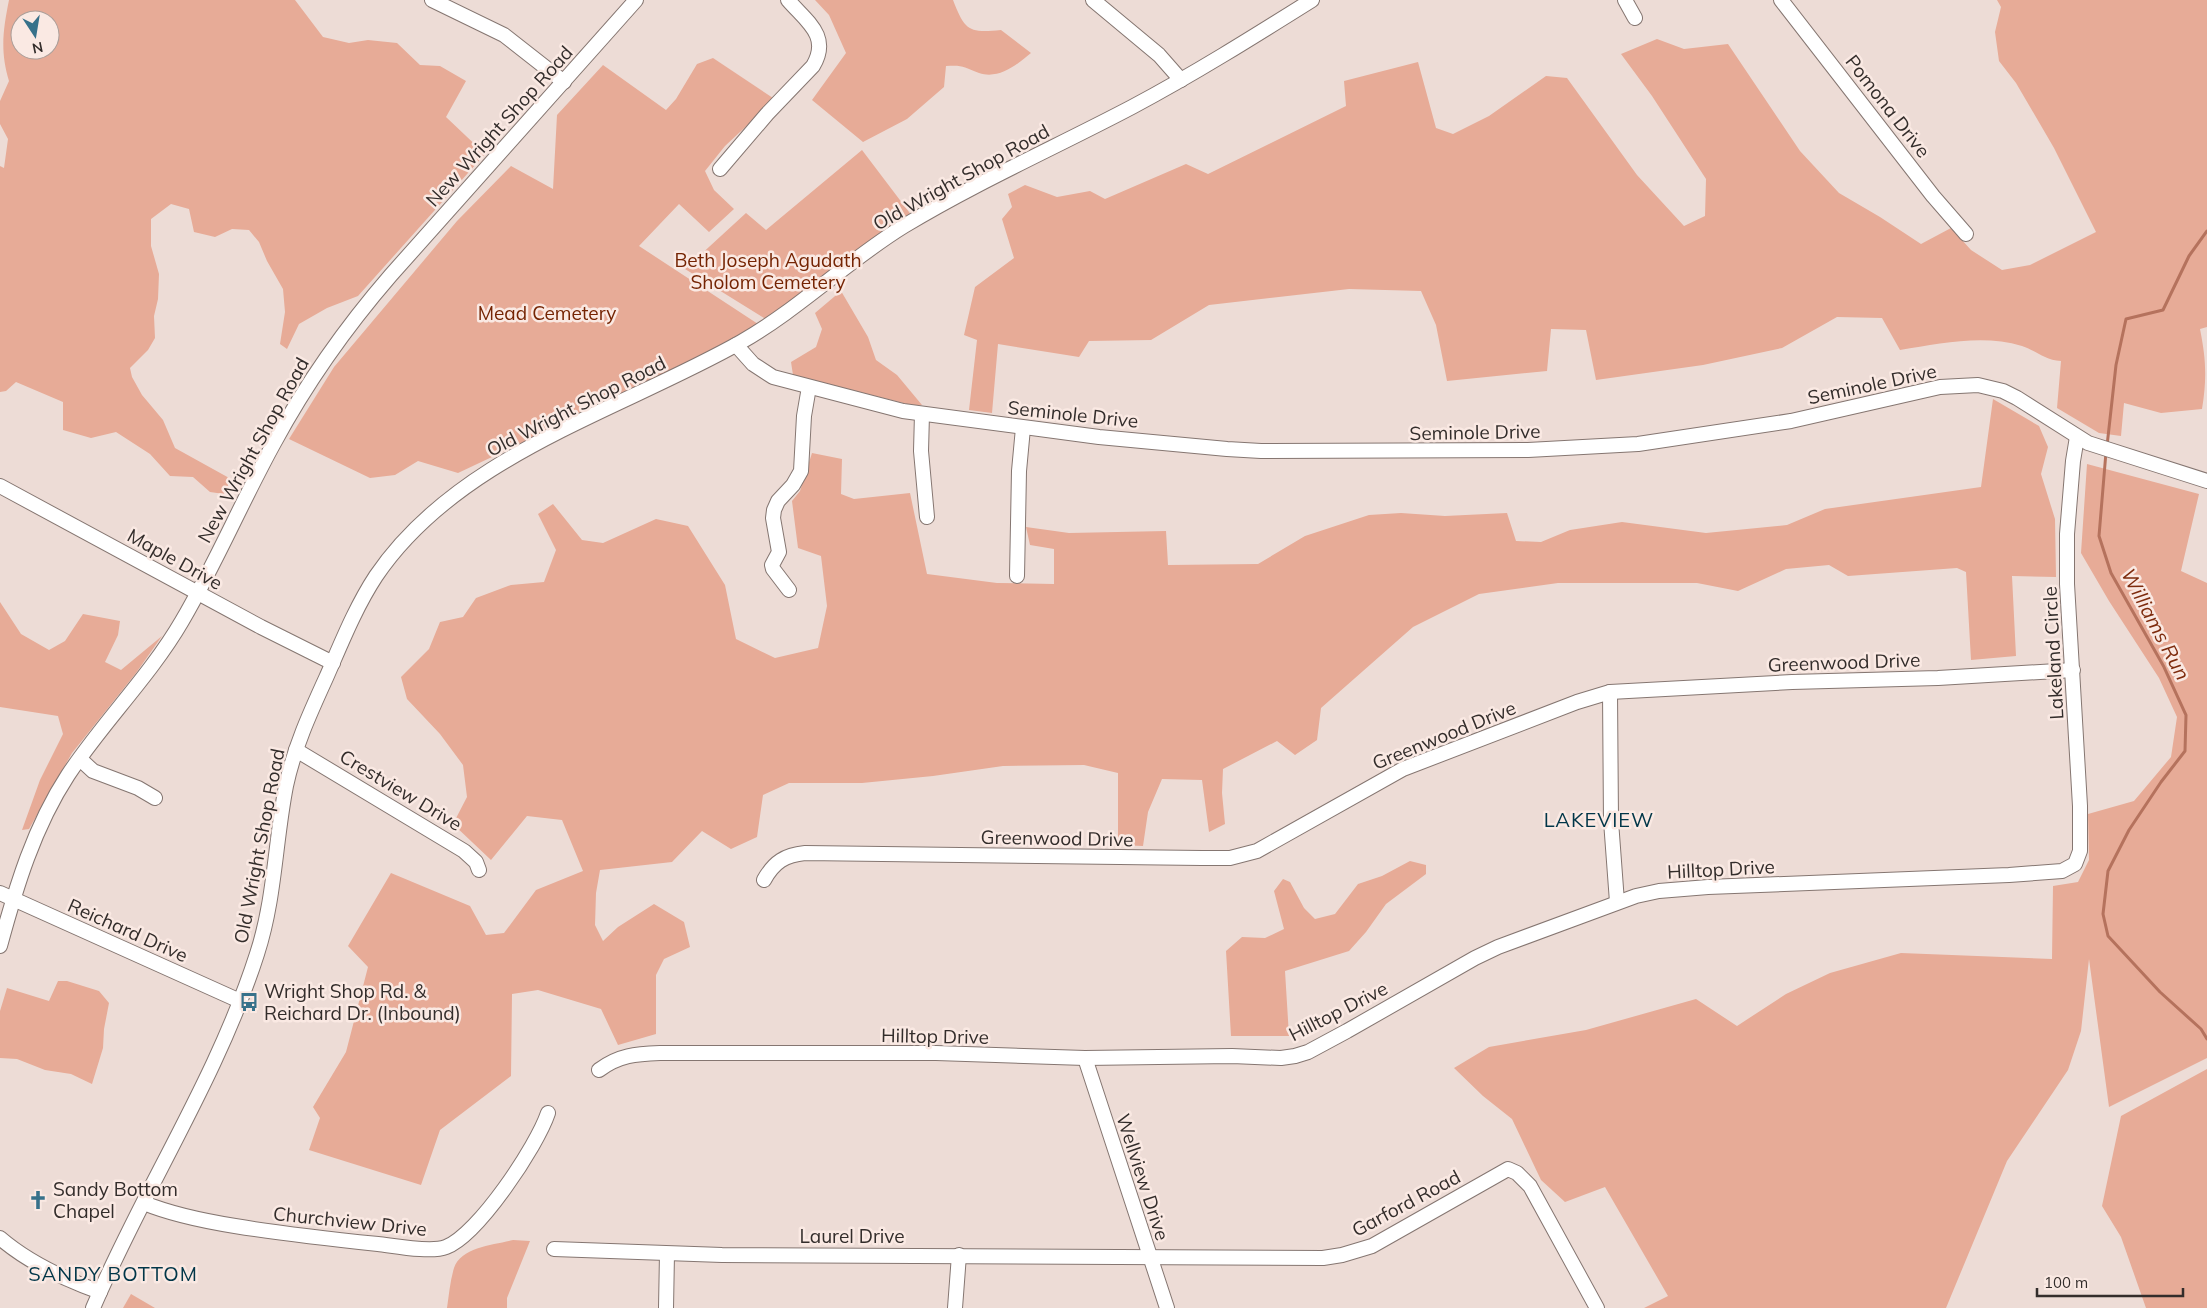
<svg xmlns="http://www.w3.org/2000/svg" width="2207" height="1308" font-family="Mulish,sans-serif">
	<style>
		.green { fill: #e7ab97; fill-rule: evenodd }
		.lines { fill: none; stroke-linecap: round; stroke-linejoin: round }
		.stream { stroke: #b5725d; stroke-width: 3 }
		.minor-casing { stroke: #857671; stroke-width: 16 }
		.minor { stroke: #fff; stroke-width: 14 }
		.labels { text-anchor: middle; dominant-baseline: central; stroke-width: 5; stroke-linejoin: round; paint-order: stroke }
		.street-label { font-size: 19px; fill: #332d2b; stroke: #fae9e3 }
		.park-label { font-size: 19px; fill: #752403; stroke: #fae9e3 }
		.poi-label { font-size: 19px; fill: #332d2b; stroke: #fae9e3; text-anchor: start }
		.water-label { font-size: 20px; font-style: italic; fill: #7e2b0d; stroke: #fae9e3 }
		.neighbourhood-label { font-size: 20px; letter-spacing: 1px; fill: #013648; stroke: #fae9e3 }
	</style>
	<rect width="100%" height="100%" fill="#eddcd6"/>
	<!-- green -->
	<g class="green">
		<path d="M9,0H295L323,37L349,43L368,40L397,43L420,65L440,66L466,81L446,117L485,154L358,296L327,308L299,324L287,349L280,344L285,312L283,289L267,261L259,242L249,230L232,229L215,237L194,232L189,209L171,204L151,219V246L159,274L158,299L154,316L155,338L148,350L130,368L132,377L142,395L163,420L175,448L231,479L224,494L210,492L193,477L170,476L150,454L116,432L91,438L63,430V402L16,382L6,391L0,392V166L4,168L8,139L0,124V101L9,81C0,51 3,30 9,0ZM20,20H50V50H20Z"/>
		<path d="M815,0H953C965,31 969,33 1001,30L1031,53C1018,64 999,80 979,73C963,67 964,65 946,66L944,87L907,119L863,142L812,100L846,53L829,15Z"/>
		<path d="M1997,0H2207V327L2200,329C2206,359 2207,378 2202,409L2161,413L2124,403L2121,436L2099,433L2057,408L2061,361C2044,360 2037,351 2022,346C1982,334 1940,344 1900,350L1882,318L1837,317L1782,348L1703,365L1596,380L1586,330L1551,329L1547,371L1447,381L1436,325L1421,291L1349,289L1209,305L1151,340L1089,341L1079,357L998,344L992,413L969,410L977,340L964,335L975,287L1014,258L1002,219L1012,207L1008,194L1025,185L1057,197L1090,191L1105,199L1186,164L1208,174L1346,106L1344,81L1418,62L1436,128L1453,134L1489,116L1546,76L1567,78L1637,175L1684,226L1705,216L1706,179L1652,96L1621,54L1657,39L1684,49L1728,44L1800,151L1839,193L1880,217L1921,244L1951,228L1971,250L2002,270L2030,265L2096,232L2054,148L2016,83L1999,61L1995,32L2001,7Z"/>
		<polygon points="713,58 773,98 755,118 725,146 705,171 714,190 734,209 709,232 679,204 639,246 758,324 667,375 458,473 418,461 395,475 370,478 289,439 334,367 457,221 511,166 553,189 557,115 603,65 666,110 676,99 697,64"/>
		<polygon points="862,150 912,216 769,321 685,269 746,213 766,230"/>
		<polygon points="841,291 868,337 876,360 897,375 922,405 911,405 793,375 791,362 816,347 822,329 815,313"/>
		<polygon points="1993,399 2039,426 2048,447 2041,474 2055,519 2056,577 2012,576 2016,656 1971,660 1966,572 1957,568 1848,576 1829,565 1786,569 1738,591 1697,583 1558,583 1479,594 1413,627 1321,708 1317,740 1295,755 1277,741 1223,769 1222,793 1225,824 1209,832 1202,780 1162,779 1148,812 1143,846 1118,845 1118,773 1084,765 1003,766 933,776 862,783 789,783 763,795 757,837 731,849 702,831 672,862 600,870 596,893 595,925 603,941 618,927 654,904 684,922 690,947 664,959 656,975 656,1034 618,1045 601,1009 538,990 512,994 511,1076 440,1130 421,1185 309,1150 320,1118 313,1107 346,1052 368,967 348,946 391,873 470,906 486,935 504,933 536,890 583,871 562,820 527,816 491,860 453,824 467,797 463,765 440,734 407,699 401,677 429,649 440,622 463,617 476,598 511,585 544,582 556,550 538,514 553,504 582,540 603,543 656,519 688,526 725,585 736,639 775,658 818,648 827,606 821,556 798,548 792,501 800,491 812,453 842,459 841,494 854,499 910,493 927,574 997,583 1054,584 1054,549 1030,545 1026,527 1069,533 1166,531 1168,565 1258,564 1305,536 1369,515 1401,513 1445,516 1507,513 1516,541 1541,542 1570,530 1622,522 1706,533 1787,525 1825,509 1981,487"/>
		<polygon points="2087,464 2199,494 2181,571 2207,583 2207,1058 2109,1107 2089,959 2081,1031 2068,1070 2007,1161 1946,1308 1644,1308 1668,1296 1605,1187 1565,1202 1541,1180 1512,1119 1483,1096 1454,1068 1489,1047 1586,1030 1696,999 1737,1026 1786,994 1830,973 1901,953 2052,959 2053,886 2078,882 2089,860 2088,814 2134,801 2171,757 2177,717 2159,678 2109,601 2081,553"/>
		<polygon points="0,602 21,634 49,650 65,641 83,614 120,621 118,635 105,662 121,670 162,636 136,673 72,753 29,829 22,830 40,780 63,734 58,716 0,707"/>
		<polygon points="1410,861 1426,865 1426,874 1386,904 1366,932 1349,951 1285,971 1289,1036 1231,1036 1226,951 1242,937 1265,938 1284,929 1274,891 1283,879 1290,882 1304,908 1315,919 1335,914 1358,884 1382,876"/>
		<polygon points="58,981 67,981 99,991 109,1003 104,1029 103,1048 92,1084 71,1074 45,1070 17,1059 0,1058 0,1011 7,988 49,1001"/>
		<polygon points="2207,1069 2207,1308 2146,1308 2121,1237 2102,1206 2121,1116"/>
		<path d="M513,1240L530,1241L507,1298V1308H447C449,1295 450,1281 454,1268C461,1247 494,1245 513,1240Z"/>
		<polygon points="131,1294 155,1308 123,1308"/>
	</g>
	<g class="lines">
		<!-- stream -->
		<g class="stream">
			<polyline points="2107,446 2116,365 2126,319 2163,310 2189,256 2207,231"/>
			<polyline points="2106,452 2099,536 2111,573 2164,667 2186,715 2185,751 2161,782 2129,830 2108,871 2103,914 2108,936 2160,992 2201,1029 2207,1039"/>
		</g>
		<!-- minor casing -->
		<g class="minor-casing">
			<g id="minor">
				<polyline points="432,0 504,35 564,82"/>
				<polyline points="1093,0 1159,55 1181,80"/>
				<polyline points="1625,0 1635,18"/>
				<polyline points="1781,0 1933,196 1966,234"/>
				<path d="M720,169L767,114L813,66C831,36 806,21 788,0"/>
				<polyline points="736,345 753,364 773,377 903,411 1099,437 1227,449 1261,451 1528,450 1638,444 1791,421 1940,387 1978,385 2003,391 2017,398 2088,443 2207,481"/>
				<polyline points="922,414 921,451 927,517"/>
				<polyline points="0,486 261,627 333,663"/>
				<polyline points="1017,576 1019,471 1023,428"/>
				<polyline points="789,590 773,569 772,565 779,552 773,518 774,510 778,501 793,485 801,471 804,416 809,387"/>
				<polyline points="1610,692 1611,821 1617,902"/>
				<polyline points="296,750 464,851 476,862 479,870"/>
				<polyline points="80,759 93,771 138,788 155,798"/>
				<path d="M764,880C774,862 785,855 805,853L1202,858H1230L1257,851L1403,769L1577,702L1610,692L1792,682L1938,678L2073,670"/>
				<polyline points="0,893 240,1001"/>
				<path d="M0,946C16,887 34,827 68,775C103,722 150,676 182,621C216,563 242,501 274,443C307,382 346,327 391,275L636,0"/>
				<polyline points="1085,1058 1167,1308"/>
				<path d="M599,1070C619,1055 636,1054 660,1053H936L1085,1058L1232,1056L1281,1058L1295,1056L1308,1052L1347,1031L1475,958L1498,947L1636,896L1659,891L1708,887L2009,875L2062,871L2075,864L2080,851V806L2067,584V534L2073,461L2077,437"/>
				<path d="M144,1203C173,1215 204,1221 235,1226C283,1234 330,1239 378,1244C395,1246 431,1253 446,1247C478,1235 537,1146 548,1113"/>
				<path d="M0,1238C29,1263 64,1279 100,1292"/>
				<polyline points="554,1249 722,1255 1323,1258 1342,1255 1372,1246 1508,1169 1517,1173 1530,1186 1597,1308"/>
				<path d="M93,1308C144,1188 217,1079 257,954C275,899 275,842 286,786C294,748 310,713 326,678C341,644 355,608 376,576C458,455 619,411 741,342C799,309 847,261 904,226C977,182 1056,147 1132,107C1194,74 1253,37 1312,0"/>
				<polyline points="666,1308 667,1254"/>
				<polyline points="955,1308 959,1255"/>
			</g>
		</g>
		<!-- minor -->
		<use href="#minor" class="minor"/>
	</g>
	<!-- icons -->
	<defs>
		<g id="bus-bare" transform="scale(1.5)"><path d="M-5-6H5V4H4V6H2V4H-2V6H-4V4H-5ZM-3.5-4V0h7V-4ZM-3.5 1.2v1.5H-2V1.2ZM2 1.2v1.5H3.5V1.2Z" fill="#37718a" stroke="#fae9e3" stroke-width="2.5" paint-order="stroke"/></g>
		<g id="church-bare" transform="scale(1.5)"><path d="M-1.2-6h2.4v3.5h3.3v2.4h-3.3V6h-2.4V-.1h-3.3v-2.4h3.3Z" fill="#37718a" stroke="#fae9e3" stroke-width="2.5" paint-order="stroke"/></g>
	</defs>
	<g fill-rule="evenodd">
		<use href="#bus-bare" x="249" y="1002"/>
		<use href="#church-bare" x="38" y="1200"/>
	</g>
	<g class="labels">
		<!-- street labels -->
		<g class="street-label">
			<text transform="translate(1888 106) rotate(52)">Pomona Drive</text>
			<text transform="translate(499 126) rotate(-48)">New Wright Shop Road</text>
			<text transform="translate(961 177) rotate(-29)">Old Wright Shop Road</text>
			<text transform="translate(1872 384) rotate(-12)">Seminole Drive</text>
			<text transform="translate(576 406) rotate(-27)">Old Wright Shop Road</text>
			<text transform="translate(1073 414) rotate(6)">Seminole Drive</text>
			<text transform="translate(1475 432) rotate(-1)">Seminole Drive</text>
			<text transform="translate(253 450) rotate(-61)">New Wright Shop Road</text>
			<text transform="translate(175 559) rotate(29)">Maple Drive</text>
			<text transform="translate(2053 653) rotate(-93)">Lakeland Circle</text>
			<text transform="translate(1844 662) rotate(-2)">Greenwood Drive</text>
			<text transform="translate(1444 735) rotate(-22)">Greenwood Drive</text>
			<text transform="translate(401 790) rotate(31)">Crestview Drive</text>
			<text transform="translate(1057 838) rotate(1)">Greenwood Drive</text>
			<text transform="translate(259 846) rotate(-79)">Old Wright Shop Road</text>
			<text transform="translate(1721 869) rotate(-3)">Hilltop Drive</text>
			<text transform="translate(128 930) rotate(24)">Reichard Drive</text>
			<text transform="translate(1338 1011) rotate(-27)">Hilltop Drive</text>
			<text transform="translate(935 1036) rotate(1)">Hilltop Drive</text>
			<text transform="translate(1143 1177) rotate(72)">Wellview Drive</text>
			<text transform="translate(1406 1203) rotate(-28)">Garford Road</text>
			<text transform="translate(350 1221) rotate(6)">Churchview Drive</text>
			<text x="852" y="1236">Laurel Drive</text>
		</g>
		<!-- park labels -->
		<g class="park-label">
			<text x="768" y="260">Beth Joseph Agudath<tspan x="768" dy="22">Sholom Cemetery</tspan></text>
			<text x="547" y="313">Mead Cemetery</text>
		</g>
		<!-- poi labels -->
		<g class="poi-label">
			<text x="264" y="991">Wright Shop Rd. &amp;<tspan x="264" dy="22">Reichard Dr. (Inbound)</tspan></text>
			<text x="53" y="1189">Sandy Bottom<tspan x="53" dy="22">Chapel</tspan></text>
		</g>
		<!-- water labels -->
		<g class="water-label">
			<text transform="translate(2156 624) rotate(62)">Williams Run</text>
		</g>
		<!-- neighbourhood labels -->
		<g class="neighbourhood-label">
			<text x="1599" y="819">LAKEVIEW</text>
			<text x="113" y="1273">SANDY BOTTOM</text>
		</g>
	</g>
	<!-- north arrow -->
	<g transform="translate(35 35) rotate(168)"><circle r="24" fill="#fae9e3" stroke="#aa9e99"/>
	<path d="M0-4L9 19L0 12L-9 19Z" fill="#37718a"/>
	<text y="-8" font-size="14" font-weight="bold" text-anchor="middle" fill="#332d2b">N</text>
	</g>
	<!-- scale -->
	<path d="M2037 1288v8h146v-8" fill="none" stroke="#332d2b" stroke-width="2.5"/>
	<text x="2044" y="1288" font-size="15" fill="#332d2b" stroke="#fae9e3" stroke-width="4" paint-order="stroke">100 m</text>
</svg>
